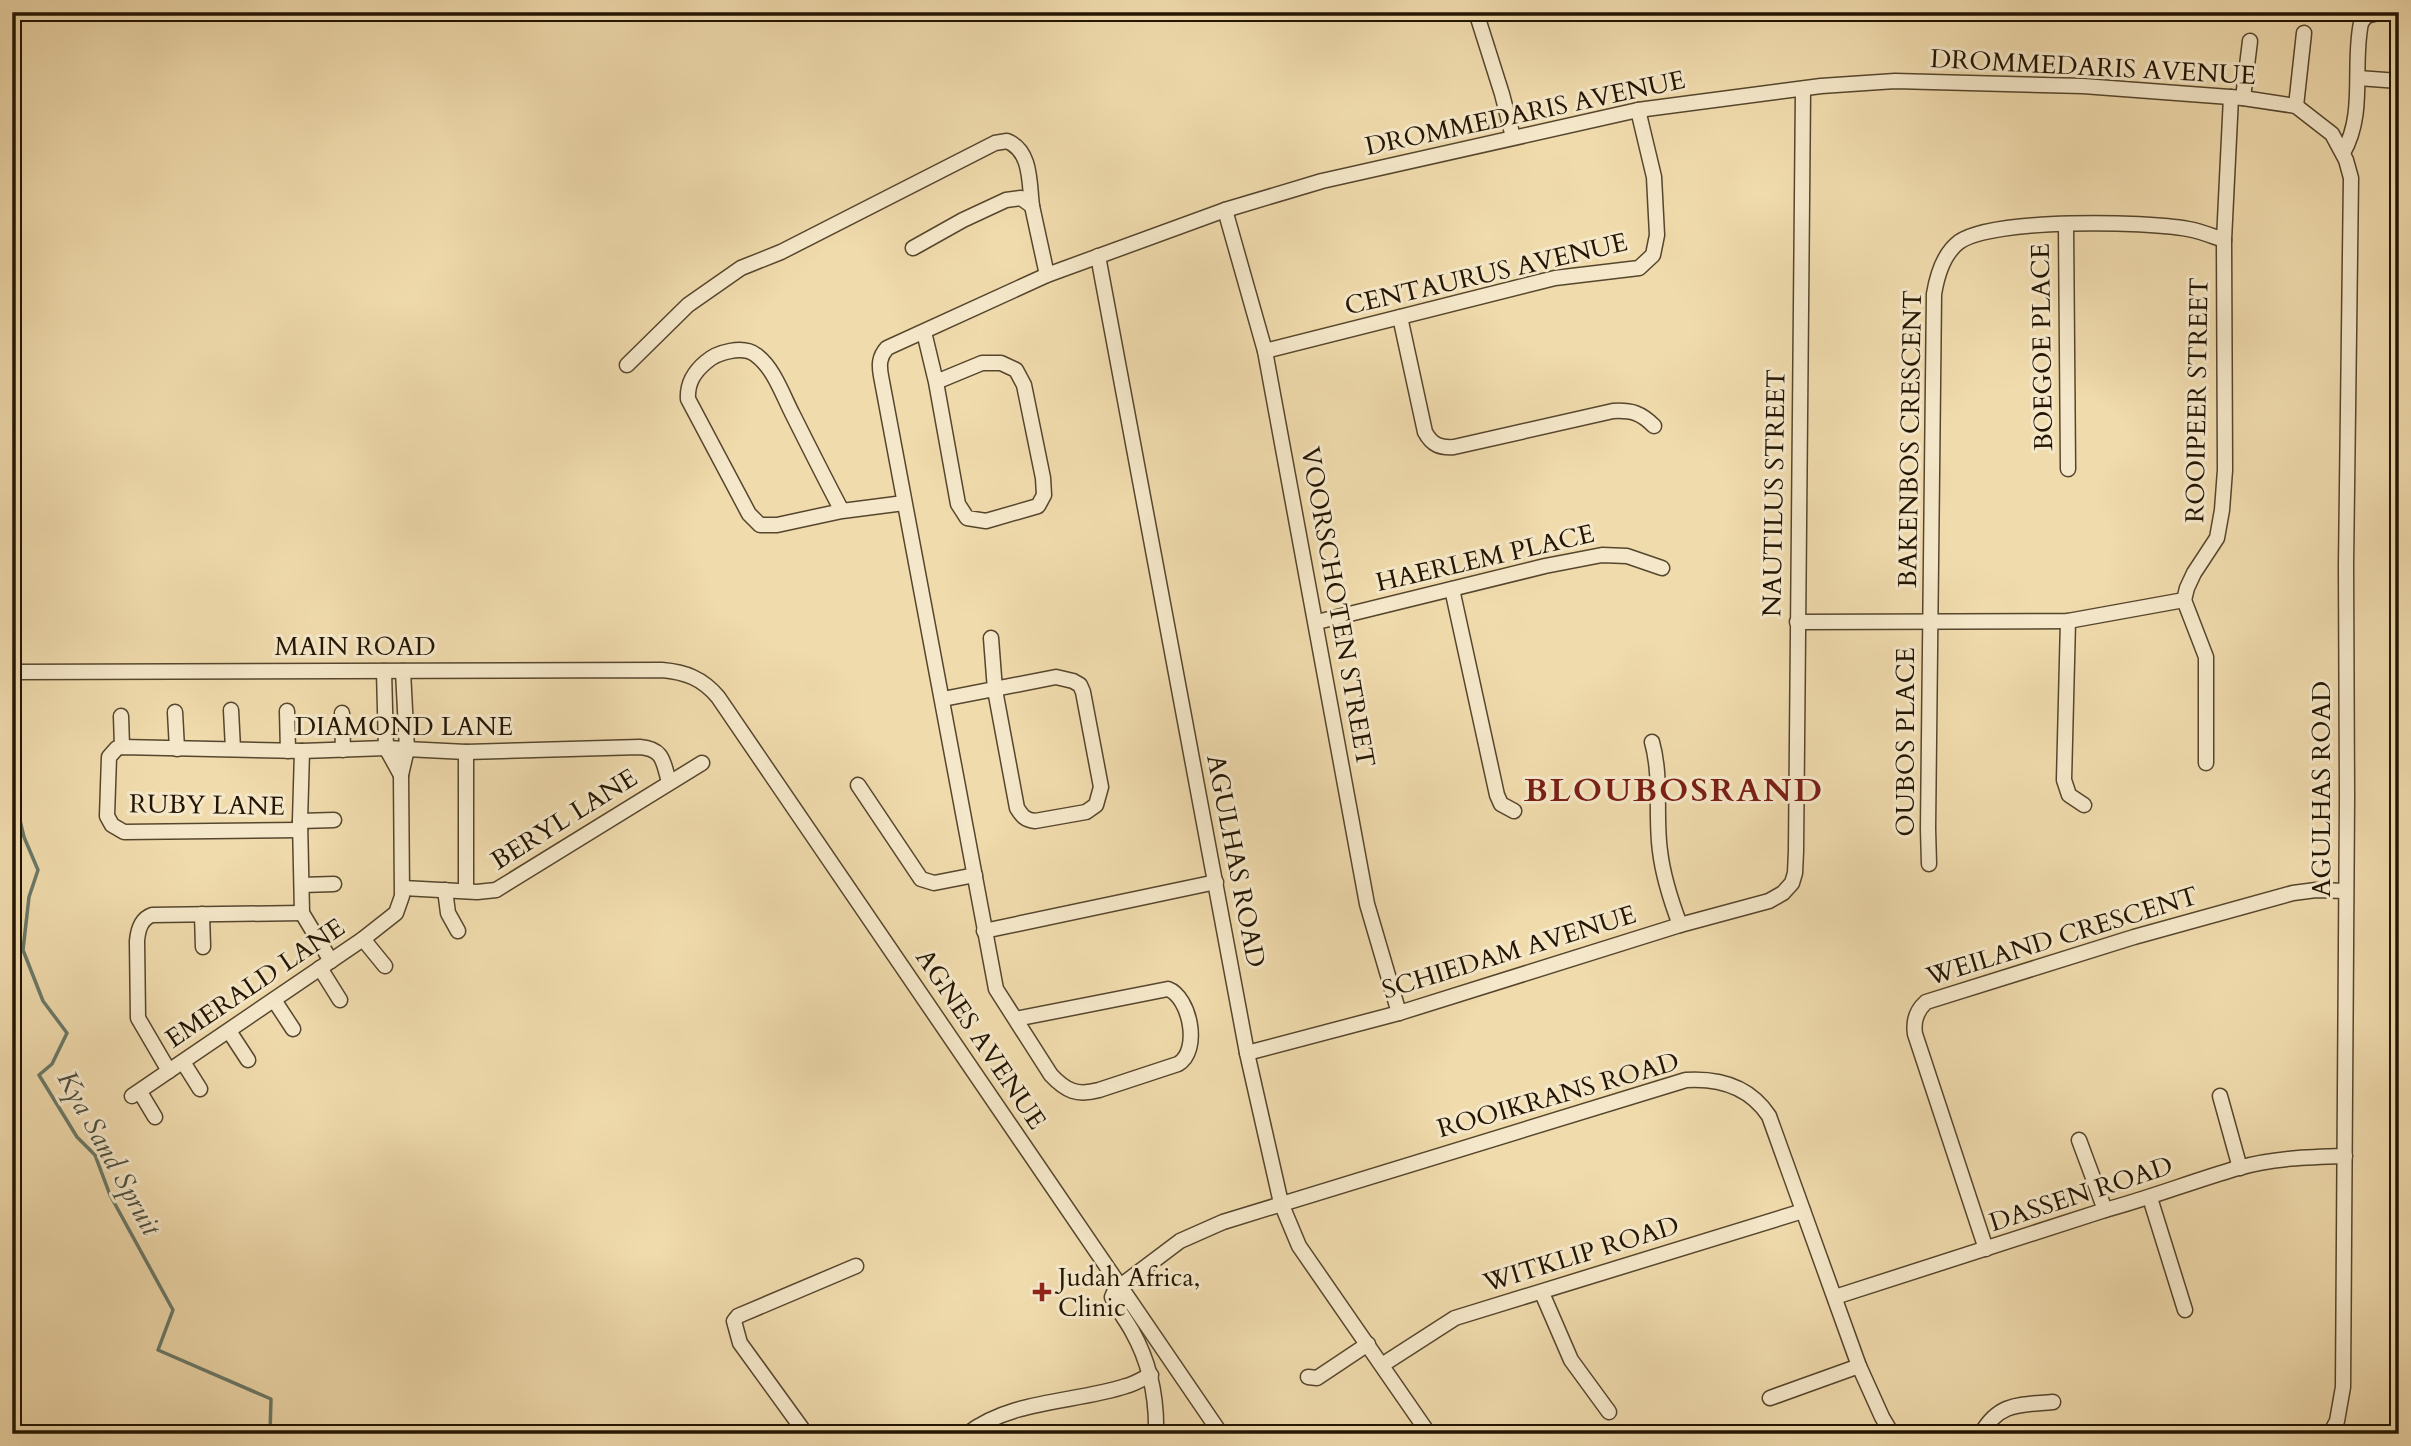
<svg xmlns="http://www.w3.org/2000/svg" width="2411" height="1446" font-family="Cardo,serif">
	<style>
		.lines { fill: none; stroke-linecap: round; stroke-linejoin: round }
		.stream { stroke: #6a7969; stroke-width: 3.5 }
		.minor-casing { stroke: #56462d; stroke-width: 17 }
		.minor { stroke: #f5e8ca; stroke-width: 14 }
		.poi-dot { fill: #8f2418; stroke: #f5e8ca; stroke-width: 2.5 }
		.labels { text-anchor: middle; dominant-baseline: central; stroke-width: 6; stroke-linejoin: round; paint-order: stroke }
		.street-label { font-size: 26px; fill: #231502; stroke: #f5e8ca }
		.poi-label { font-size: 26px; fill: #231502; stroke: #f5e8ca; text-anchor: start }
		.water-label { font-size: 28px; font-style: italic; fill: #4d4f3e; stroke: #f5e8ca }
		.district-label { font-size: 33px; font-weight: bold; letter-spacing: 2px; fill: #7a1f14; stroke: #f5e8ca }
	</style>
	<rect width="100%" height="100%" fill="#f0dbad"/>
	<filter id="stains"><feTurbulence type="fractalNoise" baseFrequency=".00286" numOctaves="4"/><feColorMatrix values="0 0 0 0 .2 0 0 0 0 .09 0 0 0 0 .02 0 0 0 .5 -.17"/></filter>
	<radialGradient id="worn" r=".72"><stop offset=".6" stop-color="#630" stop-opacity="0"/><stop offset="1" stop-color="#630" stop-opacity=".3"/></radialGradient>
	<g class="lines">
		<!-- stream -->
		<polyline class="stream" points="12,788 24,837 38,870 29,897 23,950 43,1001 67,1033 52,1064 39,1075 77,1137 95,1155 110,1195 173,1310 158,1350 271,1399 270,1434"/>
		<!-- minor casing -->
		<g class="minor-casing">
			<g id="minor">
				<polyline points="1476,12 1502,94 1513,137"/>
				<polyline points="2358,78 2399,81"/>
				<polyline points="2243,98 2250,41"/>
				<polyline points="2296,106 2304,33"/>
				<path d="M2343,153C2366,113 2352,66 2361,23L2366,16L2382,12"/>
				<polyline points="1225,210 1265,351 1367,904 1399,1013"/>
				<polyline points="2066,225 2068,469"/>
				<polyline points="913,248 963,220 1006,200 1021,198 1032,206 1047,275"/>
				<polyline points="1098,256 1247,1053 1281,1203 1299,1246 1429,1434"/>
				<path d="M1400,317L1425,432C1432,445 1440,448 1454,447L1613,411C1632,410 1641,413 1654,426"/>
				<polyline points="924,332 936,382 958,504 967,518 986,521 1038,506 1044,495 1043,478 1024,385 1016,370 1001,363 982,363 936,382"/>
				<polyline points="1265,351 1555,278 1639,268 1653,255 1657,235 1654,177 1638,110"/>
				<path d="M627,365L688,305L741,268L781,252L995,143L1007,141C1032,151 1029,184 1032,206"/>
				<path d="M842,511C825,479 809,447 793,415C783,396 774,368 756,355C743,345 717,352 706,362C694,372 687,383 688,399L749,514L760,525H777L842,511L904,503"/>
				<polyline points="1452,589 1497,795 1501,804 1514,811"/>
				<polyline points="2184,600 2206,657 2206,763"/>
				<polyline points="2068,621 2064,780 2069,795 2084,805"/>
				<polyline points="1317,622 1545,566 1602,555 1627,556 1662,568"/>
				<polyline points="1797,622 2068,621 2184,600 2187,588 2194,573 2217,538 2222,510 2225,470 2224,240 2231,97"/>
				<polyline points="384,671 386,748 401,775"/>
				<path d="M12,672L662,670C685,672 702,678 718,697L1221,1434"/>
				<path d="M943,699L1056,677L1073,681L1080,685L1083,692L1101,787L1096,805L1086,812L1035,821C1025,820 1022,816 1017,808L995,690L991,638"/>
				<polyline points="231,710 233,749"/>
				<polyline points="287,711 288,751"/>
				<polyline points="175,712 177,749"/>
				<polyline points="342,713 343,750"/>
				<polyline points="121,716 122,747"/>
				<path d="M1652,742C1662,778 1655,815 1660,851C1663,877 1671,901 1680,925"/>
				<polyline points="302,751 300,821 302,913 331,961"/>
				<polyline points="858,785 921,879 934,883 975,875"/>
				<polyline points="300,821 334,820"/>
				<path d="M300,830L124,832L112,825L107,816L109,757L117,748L122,747L302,751L386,748L466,752L640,747C664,749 663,762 669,782"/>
				<path d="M1929,864L1928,829L1934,294C1937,276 1943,254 1959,242C1993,218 2145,221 2188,229C2200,231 2212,236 2224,240"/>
				<polyline points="302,885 334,884"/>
				<polyline points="403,888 477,892 496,890 702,763"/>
				<polyline points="445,890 448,913 458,931"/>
				<polyline points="466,891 466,752"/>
				<polyline points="202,914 203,947"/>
				<polyline points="984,931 1216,882"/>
				<polyline points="363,939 385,966"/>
				<polyline points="320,968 340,1000"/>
				<polyline points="274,1000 293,1029"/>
				<path d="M1016,1019L1168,989C1190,997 1201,1051 1178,1064L1099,1090C1077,1096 1066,1091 1051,1075L996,989L881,376C879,365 879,357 887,348L1047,275L1225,210L1322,181L1638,110L1821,86L1895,81L2083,86L2243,98L2296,106L2332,134L2346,160L2351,178L2346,565L2347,798L2343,1387L2337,1421L2330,1434"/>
				<polyline points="229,1031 248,1060"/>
				<polyline points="1247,1053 1399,1013 1680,925 1769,901 1783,893 1792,883 1795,873 1796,851 1803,90"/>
				<polyline points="183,1062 200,1089"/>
				<path d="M169,1071L138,1018L137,941C138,929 141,919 152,915L302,913"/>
				<polyline points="140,1092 155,1117"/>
				<polyline points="132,1096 363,939 396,913 402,896 401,775 407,749 403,671"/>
				<polyline points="2220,1096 2240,1168"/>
				<polyline points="2079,1140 2105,1210"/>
				<polyline points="2150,1198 2185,1310"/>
				<path d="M1986,1249L1915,1034C1913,1021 1916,1011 1926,1002L2134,937L2293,893L2316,890L2345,891"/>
				<polyline points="1542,1293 1571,1360 1609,1412"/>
				<path d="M1835,1297L2105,1210C2150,1198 2193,1181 2238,1168C2273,1158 2309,1157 2345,1156"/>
				<polyline points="1382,1365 1455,1318 1803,1211"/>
				<polyline points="1308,1377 1317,1378 1368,1344"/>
				<polyline points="1770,1398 1859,1366"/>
				<polyline points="806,1434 740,1343 734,1321 738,1316 856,1266"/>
				<path d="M967,1434C1013,1399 1074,1403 1126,1386C1135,1384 1143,1378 1151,1375"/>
				<path d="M1156,1434C1157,1397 1150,1363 1132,1331C1126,1320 1117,1309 1112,1297L1115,1290L1180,1241L1223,1222L1686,1080C1719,1078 1750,1087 1769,1116L1859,1366L1882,1417L1892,1434"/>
				<path d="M1981,1434C1999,1402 2020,1405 2053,1402"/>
			</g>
		</g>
		<!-- minor -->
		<use href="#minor" class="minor"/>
	</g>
	<!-- markers -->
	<path class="poi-dot" d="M1038.5 1281.5h7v7h7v7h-7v7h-7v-7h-7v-7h7z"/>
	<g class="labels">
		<!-- street labels -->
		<g class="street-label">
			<text transform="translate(2093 67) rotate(3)">DROMMEDARIS AVENUE</text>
			<text transform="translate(1525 113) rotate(-12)">DROMMEDARIS AVENUE</text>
			<text transform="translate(1486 274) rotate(-13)">CENTAURUS AVENUE</text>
			<text transform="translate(2042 347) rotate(-91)">BOEGOE PLACE</text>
			<text transform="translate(2197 400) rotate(-89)">ROOIPEER STREET</text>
			<text transform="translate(1910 439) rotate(-89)">BAKENBOS CRESCENT</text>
			<text transform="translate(1774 493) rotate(-89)">NAUTILUS STREET</text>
			<text transform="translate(1485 558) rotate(-13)">HAERLEM PLACE</text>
			<text transform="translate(1338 607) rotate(80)">VOORSCHOTEN STREET</text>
			<text x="355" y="646">MAIN ROAD</text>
			<text x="404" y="726">DIAMOND LANE</text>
			<text transform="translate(1905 742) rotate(-90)">OUBOS PLACE</text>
			<text transform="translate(2321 789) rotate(-90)">AGULHAS ROAD</text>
			<text transform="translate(207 805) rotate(1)">RUBY LANE</text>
			<text transform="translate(564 819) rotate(-32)">BERYL LANE</text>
			<text transform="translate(1236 861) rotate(79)">AGULHAS ROAD</text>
			<text transform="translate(2062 936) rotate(-17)">WEILAND CRESCENT</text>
			<text transform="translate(1509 952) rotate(-17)">SCHIEDAM AVENUE</text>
			<text transform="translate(255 983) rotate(-34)">EMERALD LANE</text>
			<text transform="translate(981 1039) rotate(56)">AGNES AVENUE</text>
			<text transform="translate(1558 1095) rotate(-16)">ROOIKRANS ROAD</text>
			<text transform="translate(2081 1194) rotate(-18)">DASSEN ROAD</text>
			<text transform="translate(1581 1254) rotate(-17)">WITKLIP ROAD</text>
		</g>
		<!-- poi labels -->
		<g class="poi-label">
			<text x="1058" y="1277">Judah Africa,<tspan x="1058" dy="30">Clinic</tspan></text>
		</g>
		<!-- water labels -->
		<g class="water-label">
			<text transform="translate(109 1153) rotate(61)">Kya Sand Spruit</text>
		</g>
		<!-- district labels -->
		<g class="district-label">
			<text x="1674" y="790">BLOUBOSRAND</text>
		</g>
	</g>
	<!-- margin -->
	<rect width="2411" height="1446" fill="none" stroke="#f0dbad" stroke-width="42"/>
	<rect x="14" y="14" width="2383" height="1418" fill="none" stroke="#231502" stroke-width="3.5"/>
	<rect x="21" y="21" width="2369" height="1404" fill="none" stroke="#231502" stroke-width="2"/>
	<rect width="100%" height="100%" filter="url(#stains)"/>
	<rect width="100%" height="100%" fill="url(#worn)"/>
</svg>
